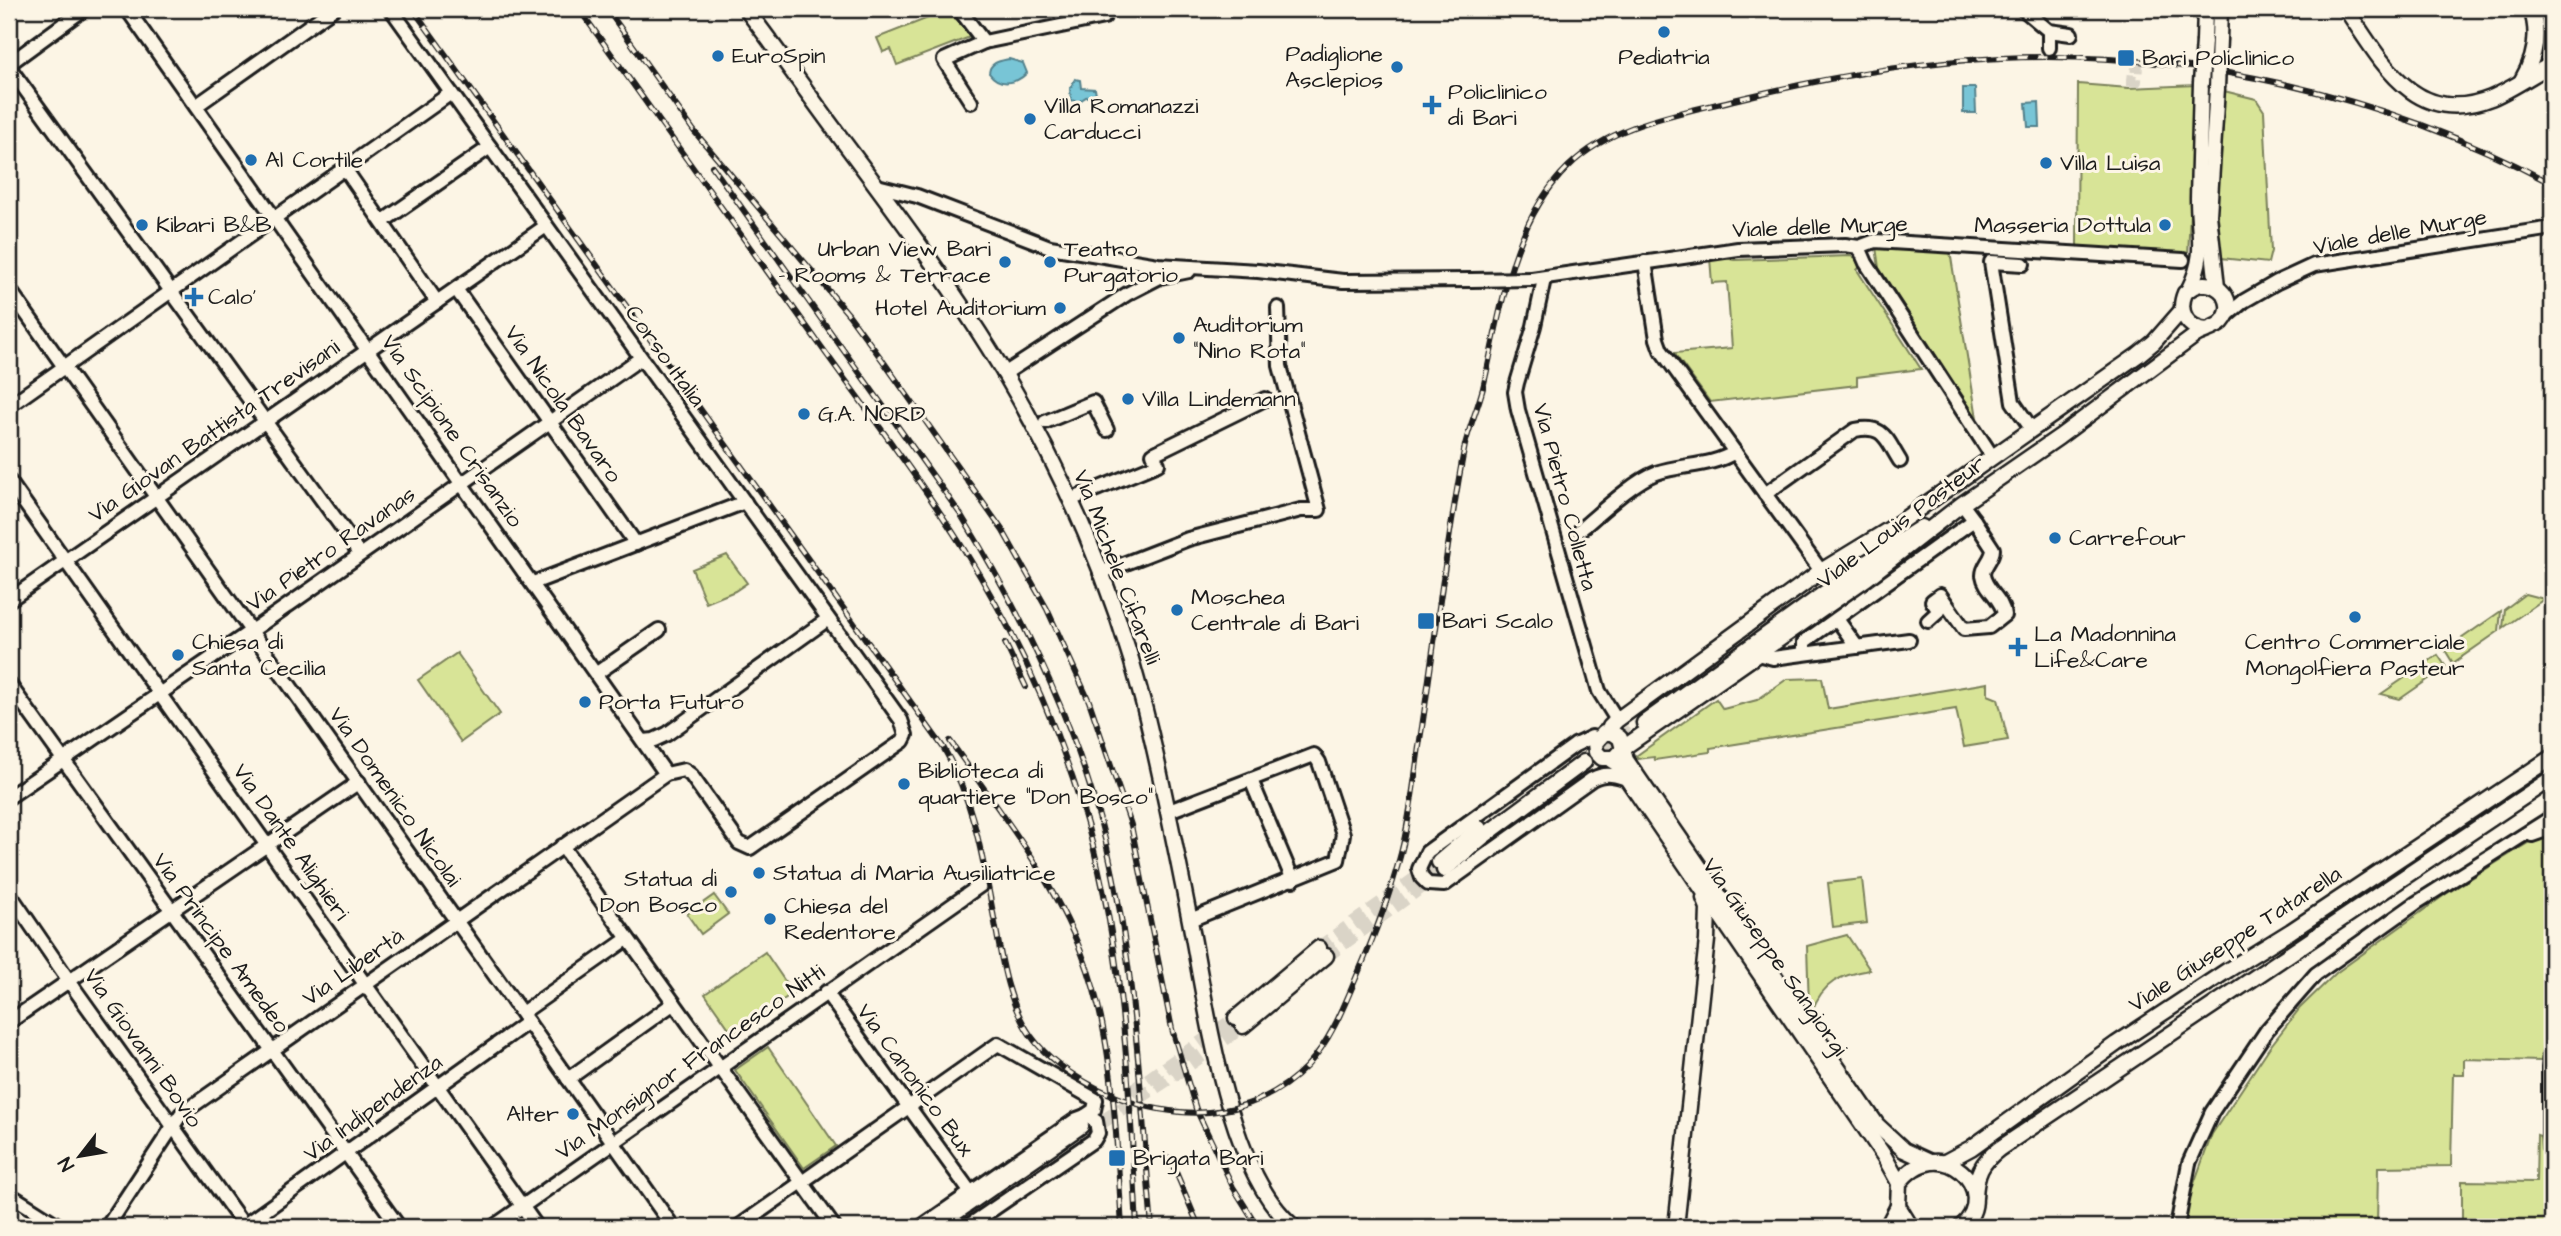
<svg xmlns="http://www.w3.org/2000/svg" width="2561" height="1236" font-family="'Architects Daughter',sans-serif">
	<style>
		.green { fill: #d8e497; stroke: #7a805a; stroke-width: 2 }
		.water { fill: #78c5d6; stroke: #53818c; stroke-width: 2 }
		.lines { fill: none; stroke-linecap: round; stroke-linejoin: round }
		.minor-tunnel { stroke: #dad4c7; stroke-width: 12; stroke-dasharray: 12 6; stroke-linecap: butt }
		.major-tunnel { stroke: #dad4c7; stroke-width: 14; stroke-dasharray: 14 7; stroke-linecap: butt }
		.minor-casing { stroke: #1c1c1c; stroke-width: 18 }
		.major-casing { stroke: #1c1c1c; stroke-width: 19 }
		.minor { stroke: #fcf5e5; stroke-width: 12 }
		.major { stroke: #fcf5e5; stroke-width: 14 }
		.rail-casing { stroke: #1c1c1c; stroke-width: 6 }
		.rail { stroke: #fcf5e5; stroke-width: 3.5; stroke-dasharray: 10; stroke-linecap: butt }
		.minor-bridge-casing { stroke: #1c1c1c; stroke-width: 18; stroke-linecap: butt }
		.major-bridge-casing { stroke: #1c1c1c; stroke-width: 19; stroke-linecap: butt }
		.minor-bridge { stroke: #fcf5e5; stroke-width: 12 }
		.major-bridge { stroke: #fcf5e5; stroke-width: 14 }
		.poi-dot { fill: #1f6fb2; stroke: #fcf5e5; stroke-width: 2.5 }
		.labels { text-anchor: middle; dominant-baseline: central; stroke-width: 6; stroke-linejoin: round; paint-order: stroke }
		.poi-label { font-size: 23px; fill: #1c1c1c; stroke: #fcf5e5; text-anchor: start }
		.street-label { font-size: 23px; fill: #1c1c1c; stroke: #fcf5e5 }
	</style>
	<rect width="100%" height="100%" fill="#fcf5e5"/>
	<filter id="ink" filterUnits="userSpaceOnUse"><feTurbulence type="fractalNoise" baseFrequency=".0143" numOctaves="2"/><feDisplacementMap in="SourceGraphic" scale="14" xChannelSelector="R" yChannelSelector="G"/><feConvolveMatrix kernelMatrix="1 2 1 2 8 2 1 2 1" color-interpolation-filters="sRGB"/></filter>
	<g filter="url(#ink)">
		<!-- green -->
		<g class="green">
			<polygon points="951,9 970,37 897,65 891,49 883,52 877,38"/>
			<polygon points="2078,84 2129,88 2196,85 2188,256 2077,246"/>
			<polygon points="2220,90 2256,99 2264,111 2271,251 2268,263 2221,258 2215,243"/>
			<polygon points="1876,247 1950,251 1977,418 1879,268"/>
			<polygon points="1850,256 1854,257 1861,266 1857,270 1921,369 1857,377 1857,385 1710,402 1674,353 1732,348 1727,282 1712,283 1710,258 1722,257 1734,260"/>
			<polygon points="727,555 747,583 735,591 706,603 692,569"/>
			<polygon points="2525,594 2544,599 2503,628 2505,609"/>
			<polygon points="2501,611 2499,631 2453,663 2445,650"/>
			<polygon points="457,653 500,714 461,742 418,680"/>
			<polygon points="2438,655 2446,667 2400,699 2381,694"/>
			<polygon points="1822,678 1828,709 1988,683 1988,695 1998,699 2008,740 1964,747 1956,709 1710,748 1710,752 1655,760 1654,757 1638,759 1636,756 1716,699 1723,709 1757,700 1787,679"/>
			<polygon points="2552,832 2552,986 2545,1016 2541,1061 2464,1059 2464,1074 2453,1074 2451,1166 2378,1167 2377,1227 2184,1227 2191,1192 2212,1134 2269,1048 2300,1008 2336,973 2446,894 2536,838"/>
			<polygon points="1862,879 1867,923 1833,927 1828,883"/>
			<polygon points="714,895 728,914 701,934 687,914"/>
			<path d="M1847,935L1870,970C1840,975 1823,982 1812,1011L1809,1007L1807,946Z"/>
			<polygon points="765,952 793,993 733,1034 705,994"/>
			<polygon points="768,1047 836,1146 804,1168 735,1070"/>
			<polygon points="2537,1135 2540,1136 2541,1149 2552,1167 2552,1227 2462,1227 2462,1181 2536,1182"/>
		</g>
		<!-- water -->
		<g class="water">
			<path d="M1009,59L1023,63L1027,73C1016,84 999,87 989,73C990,62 1000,61 1009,59Z"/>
			<polygon points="1075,79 1080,80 1081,88 1095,89 1096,95 1086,97 1078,102 1071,100 1070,89"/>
			<polygon points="1963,88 1975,88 1976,113 1963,113"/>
			<polygon points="2039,102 2040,127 2028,127 2026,103"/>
		</g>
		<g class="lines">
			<!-- minor-tunnel -->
			<polyline class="minor-tunnel" points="2127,80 2136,81 2137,65"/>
			<!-- major-tunnel -->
			<g class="major-tunnel">
				<polyline points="1584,762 1644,723"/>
				<polyline points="1319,948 1439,862"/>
				<polyline points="1326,956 1436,876"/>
				<polyline points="1131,1092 1236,1018"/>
				<polyline points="1085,1133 1174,1075 1243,1026"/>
			</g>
			<!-- minor casing -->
			<g class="minor-casing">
				<g id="minor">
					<polyline points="127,9 666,774"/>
					<polyline points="959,9 984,42"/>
					<polyline points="2023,9 2049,31 2071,34"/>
					<polyline points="2049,48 2049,31"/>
					<polyline points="9,64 84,9"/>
					<polyline points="9,67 351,540 359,555"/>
					<polyline points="971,102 944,60 984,42 1104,17"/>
					<polyline points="196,106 333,9"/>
					<polyline points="345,169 437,302"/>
					<polyline points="877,186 917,196 1050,247 1158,265 1258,271 1343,281 1471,280"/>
					<polyline points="382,222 490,147"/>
					<polyline points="1859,247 1866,263 1992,456"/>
					<polyline points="1645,262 1657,339 1661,350 1821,571"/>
					<polyline points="2023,264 1991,262 2013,402 2031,428"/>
					<polyline points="1532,279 1738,249 1845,245 1859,247 1875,241 2183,260"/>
					<polyline points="1544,279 1534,326 1517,383 1515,392 1518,410 1599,691 1617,720"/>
					<polyline points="9,289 673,1227"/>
					<polyline points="456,289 636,544"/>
					<polyline points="2226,316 2244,301 2277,282 2314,265 2552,228"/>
					<polyline points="1004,374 1127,294 1160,277 1189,271"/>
					<polyline points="9,406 451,93"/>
					<polyline points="1045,422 1093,402 1107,430"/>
					<polyline points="9,481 537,1227"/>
					<path d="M1765,494L1855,430C1884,424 1886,439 1900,461"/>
					<polyline points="1070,500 1158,464 1153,454 1265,399"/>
					<path d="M1581,529C1600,513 1634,481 1656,473C1682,464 1711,467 1735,452"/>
					<polyline points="1100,573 1188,539 1301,510 1319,510 1280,366 1278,308"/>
					<polyline points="533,583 745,502"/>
					<polyline points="9,600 546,226"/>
					<polyline points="1837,619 1857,647"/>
					<path d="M1928,621L1939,611L1932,601L1940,595L1964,629L1989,627L2004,615C2003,599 1985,590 1983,575C1983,565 1993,559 1993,549L1974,520"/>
					<polyline points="1804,653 1804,642 1974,520 1962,504"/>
					<polyline points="1757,654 1773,658 1909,640"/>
					<polyline points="597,673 659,630"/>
					<polyline points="9,684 399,1227"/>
					<path d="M1597,739L1592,737L1575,745L1427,852L1419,869L1422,878L1428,884L1444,885L1592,779C1604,773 1612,774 1624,778"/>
					<polyline points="644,741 654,740 667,734 828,619"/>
					<polyline points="1251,780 1293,880"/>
					<polyline points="9,797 260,625 641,358"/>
					<polyline points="1169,811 1314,755 1319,762 1343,834 1338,860 1190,920"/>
					<polyline points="2532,835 2552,828"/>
					<polyline points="562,846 834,1227"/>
					<polyline points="9,893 76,991 245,1227"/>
					<polyline points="826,992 971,1193"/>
					<polyline points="522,1013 627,939"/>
					<polyline points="9,1022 359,782"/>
					<polyline points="2552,1036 2549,1068 2549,1135 2552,1144"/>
					<polyline points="568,1079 674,1003"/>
					<polyline points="9,1194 61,1227"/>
					<polyline points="107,1227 181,1114 666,774 684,770 691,775 739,843 750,848 903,741 906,735 901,720 391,9"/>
					<polyline points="242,1227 528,1022"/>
					<polyline points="493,1227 981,885"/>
					<polyline points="738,1227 998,1044 1096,1100 1094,1110 1085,1116"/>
					<polyline points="921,1227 1077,1119 1085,1116 1096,1121 1098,1133 1094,1140 967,1227"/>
					<polyline points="2177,1227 2189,1163 2212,1112 2267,1030 2316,974 2416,903 2552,817"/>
				</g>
			</g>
			<!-- major casing -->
			<g class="major-casing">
				<g id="major">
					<path d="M746,9C779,52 810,97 843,141C900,217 957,294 1006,376C1065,476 1114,589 1143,702C1161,773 1175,844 1189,916C1206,1000 1226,1172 1294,1227"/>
					<path d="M2346,9C2382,62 2415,128 2491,98C2512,89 2532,75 2552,64"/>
					<polyline points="2219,39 2220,9"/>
					<polyline points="2204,41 2205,9"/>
					<path d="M2522,80C2535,58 2540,34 2531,9"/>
					<polyline points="2217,287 2209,215 2217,88"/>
					<path d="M2189,289C2207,253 2198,236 2198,198C2199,160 2200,122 2201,83"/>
					<polyline points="1644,723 1869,561 1922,527"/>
					<polyline points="1608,732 1610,727 1617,720 1821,571 1893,527 2138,355 2154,342 2182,310"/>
					<polyline points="1611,760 1617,764 1884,1156 1899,1183"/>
					<polyline points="1439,862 1479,828"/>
					<polyline points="1444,870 1484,836 1584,762"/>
					<polyline points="1236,1018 1319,948"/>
					<polyline points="1243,1026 1326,956"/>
					<path d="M1928,1161L1904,1150L1877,1125L1626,760L1620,738L1613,733H1604L1595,743L1596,752L1602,758H1615L1626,746L1867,578L1962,504L2059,437L2196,335C2204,330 2215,329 2222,322C2242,300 2209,268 2185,293C2177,312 2187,329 2208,330"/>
					<polyline points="1945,1162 1971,1148 2116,1044 2228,970 2291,931 2552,757"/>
					<path d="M1975,1197C1976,1174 1981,1163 1999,1149L2552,778"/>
					<polyline points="935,1227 1081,1126"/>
					<polyline points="1676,1227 1707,940 1708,908 1704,898"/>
					<polyline points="1887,1227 1898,1206"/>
					<path d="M1911,1227L1898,1206L1899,1183C1940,1129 2003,1191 1961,1227"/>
				</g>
			</g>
			<!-- minor -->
			<use href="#minor" class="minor"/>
			<!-- major -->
			<use href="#major" class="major"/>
			<!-- rail casing -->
			<g class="rail-casing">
				<g id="rail">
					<path d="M413,9L943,747C975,802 983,862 995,923C1002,962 1008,1003 1031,1036C1062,1079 1129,1108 1180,1112C1228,1116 1273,1101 1307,1066C1330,1041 1343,1009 1356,978C1374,937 1390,896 1401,853C1412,812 1415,769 1422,727C1436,633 1447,538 1465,445C1470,425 1478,407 1483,388C1501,313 1510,224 1568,167C1613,123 1679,114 1738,99C1824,78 1911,62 2001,58C2189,50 2386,94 2552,184"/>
					<path d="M579,9C659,121 740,233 820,345C868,412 919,478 963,548C1013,628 1053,714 1081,804C1124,941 1129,1085 1137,1227"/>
					<polyline points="607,9 694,131 849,315 883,361 1003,531 1047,609 1089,701 1131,825 1172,1029 1196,1109 1233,1187 1258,1227"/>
					<path d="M712,166L961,515C1024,617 1077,726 1106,843C1136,968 1140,1099 1152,1227"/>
					<polyline points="1005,643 1026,687"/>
					<path d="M950,741C998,809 1051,875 1082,954C1115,1037 1116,1139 1122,1227"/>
					<polyline points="1170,1158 1199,1227"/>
				</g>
			</g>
			<!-- rail -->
			<use href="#rail" class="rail"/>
			<!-- minor-bridge casing -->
			<g class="minor-bridge-casing">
				<polyline id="minor-bridge" points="1471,280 1532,279"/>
			</g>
			<!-- major-bridge casing -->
			<g class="major-bridge-casing">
				<g id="major-bridge">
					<polyline points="2201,83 2204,41"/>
					<polyline points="2217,88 2219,39"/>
				</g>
			</g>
			<!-- minor-bridge -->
			<use href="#minor-bridge" class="minor-bridge"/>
			<!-- major-bridge -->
			<use href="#major-bridge" class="major-bridge"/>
		</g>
	</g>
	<!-- markers -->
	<g class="poi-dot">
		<circle cx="1664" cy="32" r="7"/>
		<circle cx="718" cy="56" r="7"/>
		<rect x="2117" y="49" width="18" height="18" rx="3.5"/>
		<circle cx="1397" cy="67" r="7"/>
		<path d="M1428.5 94.5h7v7h7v7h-7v7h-7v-7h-7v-7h7z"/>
		<circle cx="1030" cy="119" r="7"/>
		<circle cx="251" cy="160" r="7"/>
		<circle cx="2046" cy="163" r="7"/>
		<circle cx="142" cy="225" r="7"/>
		<circle cx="2165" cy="225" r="7"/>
		<circle cx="1005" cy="262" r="7"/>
		<circle cx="1050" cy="262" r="7"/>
		<path d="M190.5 286.5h7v7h7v7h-7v7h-7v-7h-7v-7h7z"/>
		<circle cx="1060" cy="308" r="7"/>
		<circle cx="1179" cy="338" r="7"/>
		<circle cx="1128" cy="399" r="7"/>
		<circle cx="804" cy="414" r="7"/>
		<circle cx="2055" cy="538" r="7"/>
		<circle cx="1177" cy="610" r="7"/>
		<circle cx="2355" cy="617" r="7"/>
		<rect x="1417" y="612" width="18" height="18" rx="3.5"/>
		<path d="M2014.5 636.5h7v7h7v7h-7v7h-7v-7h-7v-7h7z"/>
		<circle cx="178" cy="655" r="7"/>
		<circle cx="585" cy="702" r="7"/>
		<circle cx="904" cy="784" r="7"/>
		<circle cx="759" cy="873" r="7"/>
		<circle cx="731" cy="892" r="7"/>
		<circle cx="770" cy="919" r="7"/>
		<circle cx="573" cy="1114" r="7"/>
		<rect x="1108" y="1149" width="18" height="18" rx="3.5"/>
	</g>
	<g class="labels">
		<!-- poi labels -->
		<g class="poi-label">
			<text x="1383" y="54" text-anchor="end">Padiglione<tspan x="1383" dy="26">Asclepios</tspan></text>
			<text x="732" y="56">EuroSpin</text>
			<text x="1664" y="57" text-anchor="middle">Pediatria</text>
			<text x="2142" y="58">Bari Policlinico</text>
			<text x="1448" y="92">Policlinico<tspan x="1448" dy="26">di Bari</tspan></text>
			<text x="1044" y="106">Villa Romanazzi<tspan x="1044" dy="26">Carducci</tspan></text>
			<text x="265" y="160">Al Cortile</text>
			<text x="2060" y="163">Villa Luisa</text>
			<text x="156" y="225">Kibari B&amp;B</text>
			<text x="2151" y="225" text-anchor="end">Masseria Dottula</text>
			<text x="991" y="249" text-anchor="end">Urban View Bari<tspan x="991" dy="26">- Rooms &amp; Terrace</tspan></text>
			<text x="1064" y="249">Teatro<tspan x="1064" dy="26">Purgatorio</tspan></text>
			<text x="208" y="297">Calo'</text>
			<text x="1046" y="308" text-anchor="end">Hotel Auditorium</text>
			<text x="1193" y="325">Auditorium<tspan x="1193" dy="26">"Nino Rota"</tspan></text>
			<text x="1142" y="399">Villa Lindemann</text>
			<text x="818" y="414">G.A. NORD</text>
			<text x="2069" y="538">Carrefour</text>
			<text x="1191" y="597">Moschea<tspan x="1191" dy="26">Centrale di Bari</tspan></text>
			<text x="1442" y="621">Bari Scalo</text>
			<text x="2034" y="634">La Madonnina<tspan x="2034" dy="26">Life&amp;Care</tspan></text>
			<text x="192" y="642">Chiesa di<tspan x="192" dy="26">Santa Cecilia</tspan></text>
			<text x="2355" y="642" text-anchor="middle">Centro Commerciale<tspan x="2355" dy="26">Mongolfiera Pasteur</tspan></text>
			<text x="599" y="702">Porta Futuro</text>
			<text x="918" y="771">Biblioteca di<tspan x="918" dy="26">quartiere "Don Bosco"</tspan></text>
			<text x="773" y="873">Statua di Maria Ausiliatrice</text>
			<text x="717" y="879" text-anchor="end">Statua di<tspan x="717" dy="26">Don Bosco</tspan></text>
			<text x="784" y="906">Chiesa del<tspan x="784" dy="26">Redentore</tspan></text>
			<text x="559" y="1114" text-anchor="end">Alter</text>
			<text x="1133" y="1158">Brigata Bari</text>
		</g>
		<!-- street labels -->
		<g class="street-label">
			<text transform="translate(1820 227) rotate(-2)">Viale delle Murge</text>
			<text transform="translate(2400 232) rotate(-10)">Viale delle Murge</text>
			<text transform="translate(665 356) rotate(54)">Corso Italia</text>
			<text transform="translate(563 404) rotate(55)">Via Nicola Bavaro</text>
			<text transform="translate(214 431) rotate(-35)">Via Giovan Battista Trevisani</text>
			<text transform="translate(452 431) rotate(55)">Via Scipione Crisanzio</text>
			<text transform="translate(1565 497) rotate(75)">Via Pietro Colletta</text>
			<text transform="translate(1901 522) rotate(-37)">Viale Louis Pasteur</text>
			<text transform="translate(331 549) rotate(-35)">Via Pietro Ravanas</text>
			<text transform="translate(1117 567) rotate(69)">Via Michele Cifarelli</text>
			<text transform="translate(395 797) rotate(55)">Via Domenico Nicolai</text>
			<text transform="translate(291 842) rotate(55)">Via Dante Alighieri</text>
			<text transform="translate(2235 939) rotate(-33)">Viale Giuseppe Tatarella</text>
			<text transform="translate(221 943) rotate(54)">Via Principe Amedeo</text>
			<text transform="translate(1775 957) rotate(55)">Via Giuseppe Sangiorgi</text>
			<text transform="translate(353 967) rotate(-35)">Via Libertà</text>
			<text transform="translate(143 1048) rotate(55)">Via Giovanni Bovio</text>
			<text transform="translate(690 1062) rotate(-35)">Via Monsignor Francesco Nitti</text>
			<text transform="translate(915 1080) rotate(54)">Via Canonico Bux</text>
			<text transform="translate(373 1108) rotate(-36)">Via Indipendenza</text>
		</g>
	</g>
	<!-- margin -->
	<rect width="2561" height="1236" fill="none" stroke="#fcf5e5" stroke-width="35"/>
	<rect x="18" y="18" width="2526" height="1201" fill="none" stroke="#1c1c1c" stroke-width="2.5" filter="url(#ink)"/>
	<!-- north arrow -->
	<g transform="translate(80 1156) rotate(239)" stroke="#fcf5e5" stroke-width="5" paint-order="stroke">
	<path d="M0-5L12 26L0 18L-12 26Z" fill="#1c1c1c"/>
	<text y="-10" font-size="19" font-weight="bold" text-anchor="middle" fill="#1c1c1c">N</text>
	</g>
</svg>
